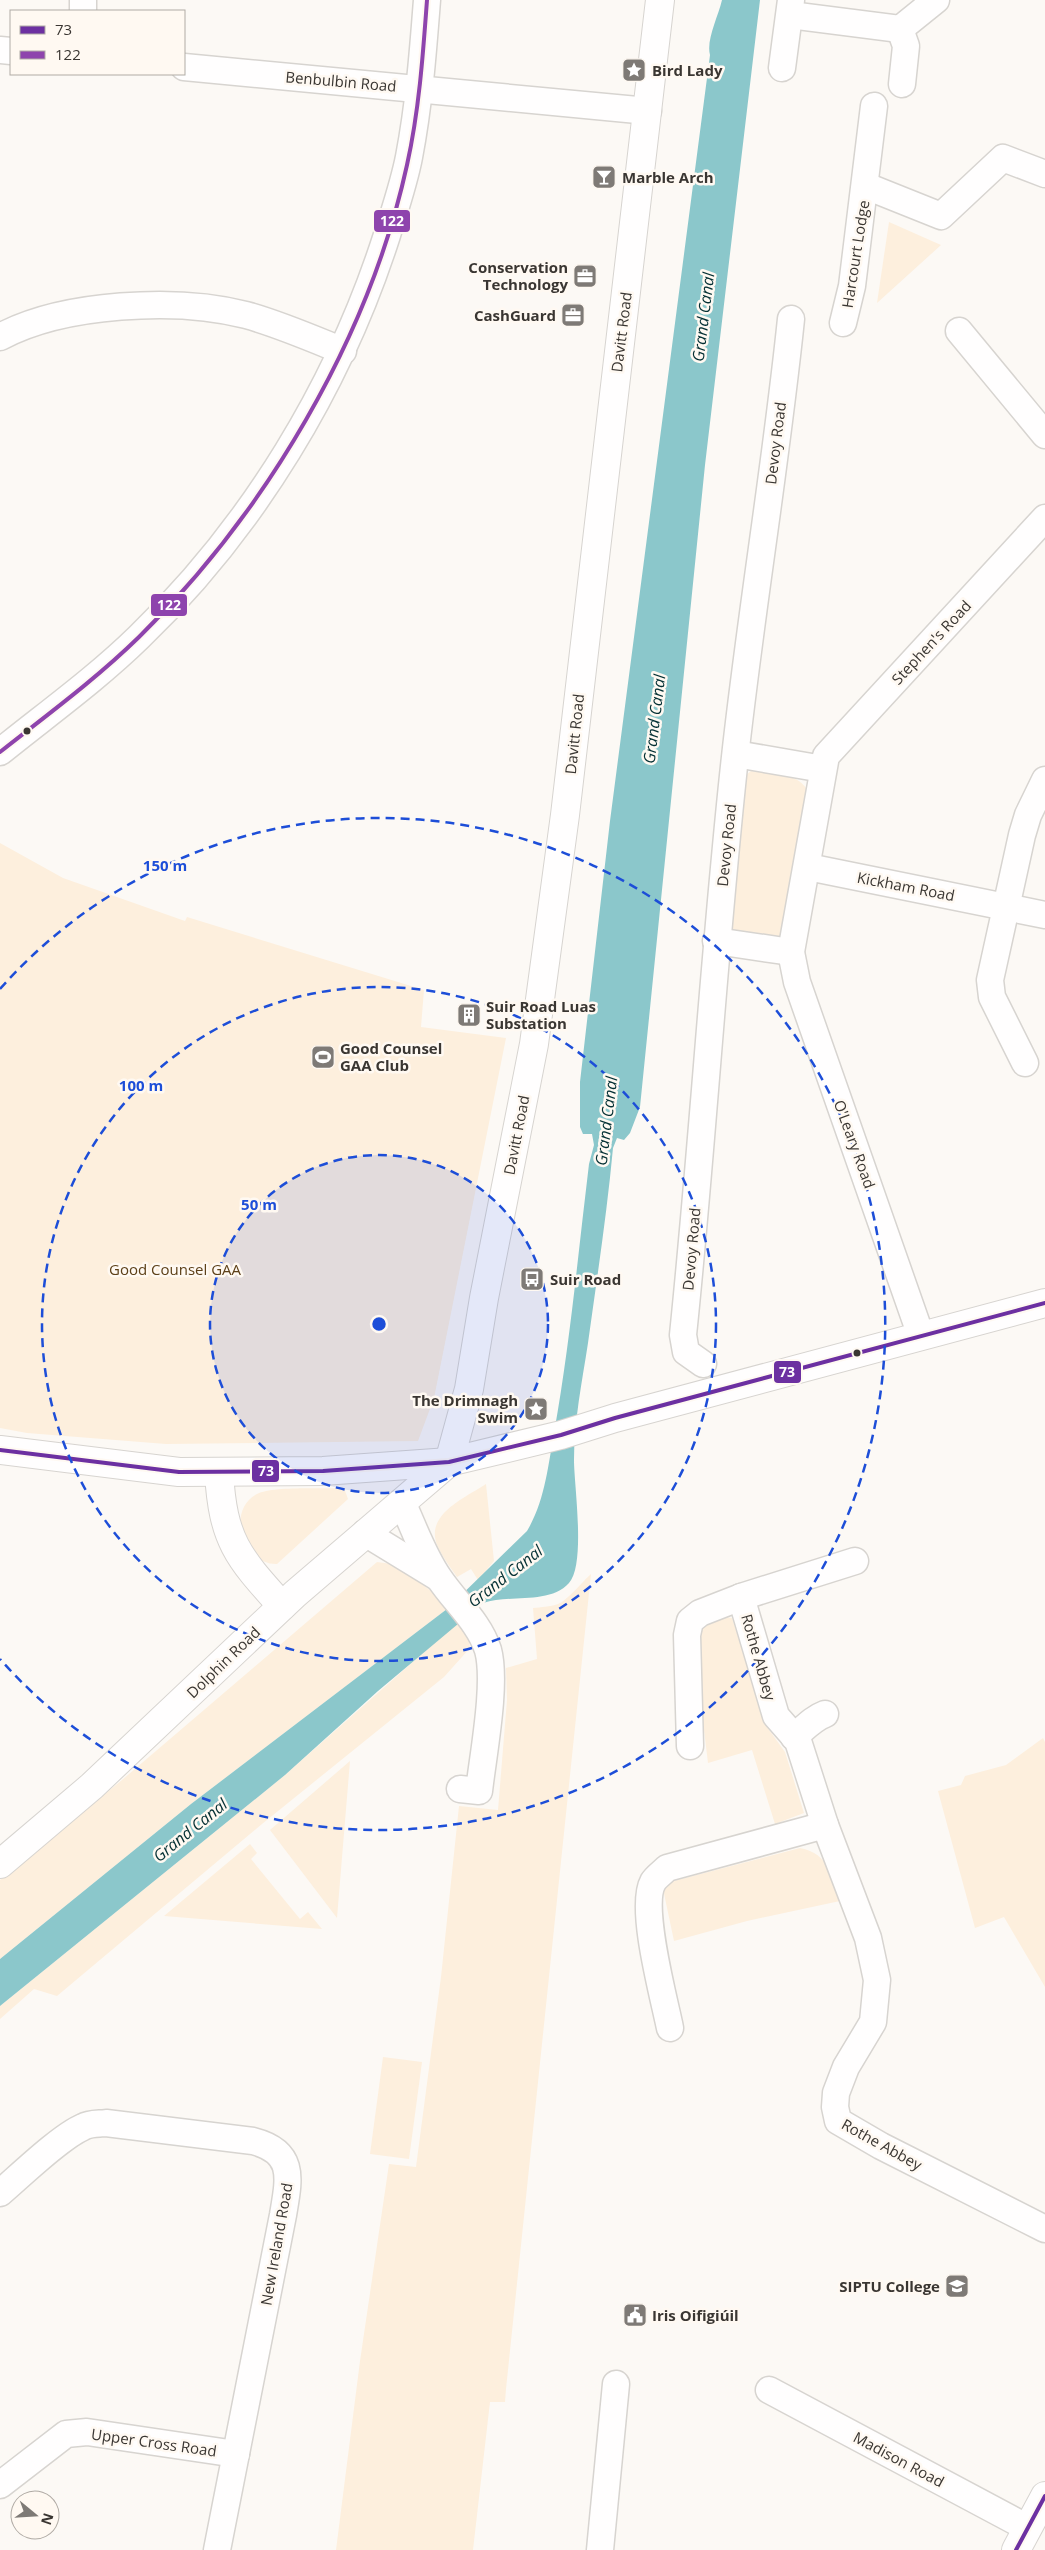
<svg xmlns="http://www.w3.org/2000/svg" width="1045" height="2550" font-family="'Open Sans',sans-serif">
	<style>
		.green { fill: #fdefdd }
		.water { fill: #8bc7cb }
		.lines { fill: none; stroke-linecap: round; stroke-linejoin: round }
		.minor-casing { stroke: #d7d4d0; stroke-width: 29 }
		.tertiary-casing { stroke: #d7d4d0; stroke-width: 30 }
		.secondary-casing { stroke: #d7d4d0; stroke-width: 30 }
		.minor { stroke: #fffefe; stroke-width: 26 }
		.tertiary { stroke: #fffefe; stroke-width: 28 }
		.secondary { stroke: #fffefe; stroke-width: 28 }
		.bus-1-casing { stroke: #fff9f2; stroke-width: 8 }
		.bus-2-casing { stroke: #fff9f2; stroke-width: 8 }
		.bus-1 { stroke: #6c30a1; stroke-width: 4 }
		.bus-2 { stroke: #8e44ad; stroke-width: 4 }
		.ring { fill: none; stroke: #1d4ed8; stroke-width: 2.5; stroke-dasharray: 9 6 }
		.bus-dot { fill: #3a3632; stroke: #fff9f2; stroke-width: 2 }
		.labels { text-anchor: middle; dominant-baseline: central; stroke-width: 5; stroke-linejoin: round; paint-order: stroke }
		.poi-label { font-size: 15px; font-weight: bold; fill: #3a3632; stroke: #fff9f2; text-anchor: start }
		.street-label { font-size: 15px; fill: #3a3632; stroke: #fff9f2 }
		.park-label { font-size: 15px; fill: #5d4018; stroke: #fff9f2 }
		.water-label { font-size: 16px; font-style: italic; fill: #043034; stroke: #fff9f2 }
		.centre { fill: #1d4ed8; stroke: #fff9f2; stroke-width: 2.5 }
		.ring-label { font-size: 15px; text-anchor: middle; font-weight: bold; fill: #1d4ed8; stroke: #fff9f2; stroke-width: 5; stroke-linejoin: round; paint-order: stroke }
		.line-badge { stroke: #fff9f2; stroke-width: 2 }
		.badge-label { font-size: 14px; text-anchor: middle; font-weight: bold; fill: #fff }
	</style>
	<rect width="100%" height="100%" fill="#fcf9f5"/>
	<!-- green -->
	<g class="green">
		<polygon points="889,222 941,245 877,303"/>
		<path d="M751,771C771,774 802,772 809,794L781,937L775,939L727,930L746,775Z"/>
		<polygon points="0,843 63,878 185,921 187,917 424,990 421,1027 506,1038 434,1398 418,1441 166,1444 27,1433 0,1428"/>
		<path d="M486,1484L494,1561L478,1580L471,1569L457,1577C451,1568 443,1558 438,1547C423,1515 465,1498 486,1484Z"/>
		<path d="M344,1488L348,1499L277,1564C243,1565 224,1509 259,1493C276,1486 324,1489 344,1488Z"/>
		<polygon points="377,1562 399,1565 432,1592 447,1609 191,1804 0,1959 0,1880 122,1780"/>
		<path d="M591,1574L506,2389L505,2402H490L473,2550H336L360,2361L389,2164L416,2167L441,1977L459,1806L498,1810L507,1700L506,1668L537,1659L533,1608C541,1607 550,1607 558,1604C567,1601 583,1581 591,1574Z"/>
		<polygon points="704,1614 732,1618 767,1727 785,1752 804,1813 775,1824 752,1750 708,1763 692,1632"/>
		<polygon points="458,1622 469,1639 470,1648 444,1677 262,1824 57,1996 34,1989 0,2019 0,2006 285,1775"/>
		<polygon points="1043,1738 1045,1742 1045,1987 1004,1917 975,1928 938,1791 961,1785 965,1776 1006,1765"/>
		<polygon points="350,1761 337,1918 270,1830"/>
		<polygon points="250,1844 257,1853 251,1859 300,1919 308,1912 322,1929 164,1916"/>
		<path d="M800,1848C830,1854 831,1876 840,1901L747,1921L674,1941L662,1884Z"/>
		<polygon points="383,2057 422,2062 409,2159 370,2154"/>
	</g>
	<!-- water -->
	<path class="water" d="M722,0H760L705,465L640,1107L630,1133L624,1140L617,1138L613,1148C607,1213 597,1278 588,1343C582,1382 574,1421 574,1460C574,1485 586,1564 569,1583C549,1605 509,1594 483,1603L378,1691L285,1775L0,2006V1959L191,1804L447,1609L527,1531C545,1501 548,1466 554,1433C570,1344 578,1254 589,1164L594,1145L592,1134H583L580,1127V1082L610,821L710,55C706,40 718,17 722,0Z"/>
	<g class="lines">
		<!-- minor casing -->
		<g class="minor-casing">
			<g id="minor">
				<polyline points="83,11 83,0"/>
				<polyline points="790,15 900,29 936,0"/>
				<polyline points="900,29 906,46 902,84"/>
				<polyline points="0,50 11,51"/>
				<polyline points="184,67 648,111"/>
				<polyline points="782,68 791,0"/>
				<polyline points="866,186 941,216 1003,158 1045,174"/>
				<polyline points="843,323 852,286 874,106"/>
				<polyline points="959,331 1045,435"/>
				<path d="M0,337C63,303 177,297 246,315C279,324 311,338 343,351"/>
				<path d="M0,752C47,714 96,679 139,637C253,527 339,385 387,235C395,209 404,183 409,157C419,105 423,52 427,0"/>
				<polyline points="736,754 823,769"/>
				<polyline points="808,867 1045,915"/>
				<polyline points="716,941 791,952"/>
				<polyline points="1025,1063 992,997 990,980 1022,835 1028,815 1045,780"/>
				<polyline points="921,1336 797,982 791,952 826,756 1045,518"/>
				<path d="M703,1364L686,1352L683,1335C703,1142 714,949 735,757C751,611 776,465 791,319"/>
				<path d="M402,1502C414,1528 423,1555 439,1578C455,1602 479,1622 488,1650C497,1683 483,1755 479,1791L460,1789"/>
				<polyline points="365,1533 437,1577"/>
				<polyline points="741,1597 855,1561"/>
				<path d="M794,1737C805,1728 812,1719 825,1714"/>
				<polyline points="690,1746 687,1635 690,1621 700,1613 741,1597 776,1716 798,1741 825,1825 868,1938 877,1980 873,2022 846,2067 836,2093 835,2107 838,2121 881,2146 1045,2229"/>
				<path d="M670,2028C664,1998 639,1907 653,1882C656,1877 662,1873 667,1868L825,1825"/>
				<path d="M0,2193C20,2176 60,2137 83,2127C90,2123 99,2124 106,2123L253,2141C296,2152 289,2179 283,2215L217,2550"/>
				<polyline points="769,2390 1028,2528"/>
				<polyline points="0,2485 66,2434 87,2432 236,2454"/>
				<polyline points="600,2550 616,2384"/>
			</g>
		</g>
		<!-- tertiary casing -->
		<g class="tertiary-casing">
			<g id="tertiary">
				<polyline points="0,1450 179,1472 323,1471 449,1462"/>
				<path d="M219,1473C223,1541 238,1557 282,1606"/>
			</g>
		</g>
		<!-- secondary casing -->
		<g class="secondary-casing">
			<g id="secondary">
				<polyline points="449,1462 469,1389 484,1298 534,1044 541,992 565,815 660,0"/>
				<polyline points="0,1864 92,1786 295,1594 449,1462 561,1435 615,1418 1045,1303"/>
				<polyline points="1016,2550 1045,2496"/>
			</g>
		</g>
		<!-- minor -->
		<use href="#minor" class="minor"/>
		<!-- tertiary -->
		<use href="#tertiary" class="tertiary"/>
		<!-- secondary -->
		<use href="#secondary" class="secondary"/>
		<!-- bus-1 casing -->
		<g class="bus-1-casing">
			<g id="bus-1">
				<polyline points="0,1450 179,1472 323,1471 449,1462 561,1435 615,1418 1045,1303"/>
				<polyline points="1016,2550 1045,2496"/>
			</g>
		</g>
		<!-- bus-2 casing -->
		<g class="bus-2-casing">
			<path id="bus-2" d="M0,752C47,715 96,679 139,637C265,513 369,339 407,165C419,111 423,55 427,0"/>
		</g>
		<!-- bus-1 -->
		<use href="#bus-1" class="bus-1"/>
		<!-- bus-2 -->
		<use href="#bus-2" class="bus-2"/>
	</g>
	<!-- distance rings -->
	<circle cx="379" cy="1324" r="169" fill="#1d4ed8" fill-opacity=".12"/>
	<g class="ring">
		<circle cx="379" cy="1324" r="169"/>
		<circle cx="379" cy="1324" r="337"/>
		<path d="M0 989A506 506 0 1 1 0 1659"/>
	</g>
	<!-- icons -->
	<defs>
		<g id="sight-square" transform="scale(1.25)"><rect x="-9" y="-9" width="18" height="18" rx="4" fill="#7e7a76" stroke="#fff9f2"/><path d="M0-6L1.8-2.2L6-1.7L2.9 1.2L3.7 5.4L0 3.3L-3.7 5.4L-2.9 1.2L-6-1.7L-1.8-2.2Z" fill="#fff"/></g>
		<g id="bar-square" transform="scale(1.25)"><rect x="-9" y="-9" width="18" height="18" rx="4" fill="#7e7a76" stroke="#fff9f2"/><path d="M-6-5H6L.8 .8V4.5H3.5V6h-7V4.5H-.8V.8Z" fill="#fff"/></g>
		<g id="office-square" transform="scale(1.25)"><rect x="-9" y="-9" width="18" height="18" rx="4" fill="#7e7a76" stroke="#fff9f2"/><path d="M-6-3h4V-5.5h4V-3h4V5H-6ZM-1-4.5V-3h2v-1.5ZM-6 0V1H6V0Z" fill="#fff"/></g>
		<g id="building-square" transform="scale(1.25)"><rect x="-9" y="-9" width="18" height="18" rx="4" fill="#7e7a76" stroke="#fff9f2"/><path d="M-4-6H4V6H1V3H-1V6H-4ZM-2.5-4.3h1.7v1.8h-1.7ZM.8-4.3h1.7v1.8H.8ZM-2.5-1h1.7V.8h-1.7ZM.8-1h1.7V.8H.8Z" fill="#fff"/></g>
		<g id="stadium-square" transform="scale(1.25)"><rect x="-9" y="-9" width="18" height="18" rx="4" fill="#7e7a76" stroke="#fff9f2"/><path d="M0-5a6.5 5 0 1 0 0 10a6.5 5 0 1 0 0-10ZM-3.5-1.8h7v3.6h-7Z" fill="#fff"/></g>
		<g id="bus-square" transform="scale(1.25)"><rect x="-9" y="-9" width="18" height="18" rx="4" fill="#7e7a76" stroke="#fff9f2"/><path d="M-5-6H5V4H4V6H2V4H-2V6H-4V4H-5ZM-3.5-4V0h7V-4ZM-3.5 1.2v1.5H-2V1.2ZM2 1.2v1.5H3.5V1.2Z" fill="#fff"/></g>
		<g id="university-square" transform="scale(1.25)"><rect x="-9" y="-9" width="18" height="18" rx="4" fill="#7e7a76" stroke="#fff9f2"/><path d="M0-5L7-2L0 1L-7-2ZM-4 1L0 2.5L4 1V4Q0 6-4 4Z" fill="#fff"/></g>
		<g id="civic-square" transform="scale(1.25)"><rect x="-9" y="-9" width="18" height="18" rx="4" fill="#7e7a76" stroke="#fff9f2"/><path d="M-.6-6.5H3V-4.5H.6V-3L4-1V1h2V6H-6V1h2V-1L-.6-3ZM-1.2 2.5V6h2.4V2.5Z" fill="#fff"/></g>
	</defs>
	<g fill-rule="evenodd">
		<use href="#sight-square" x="634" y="70"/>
		<use href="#bar-square" x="604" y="177"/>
		<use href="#office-square" x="585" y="276"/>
		<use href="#office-square" x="573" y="315"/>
		<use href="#building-square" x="469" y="1015"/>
		<use href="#stadium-square" x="323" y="1057"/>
		<use href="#bus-square" x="532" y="1279"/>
		<use href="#sight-square" x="536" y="1409"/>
		<use href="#university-square" x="957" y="2286"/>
		<use href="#civic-square" x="635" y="2315"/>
	</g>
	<!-- markers -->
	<g class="bus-dot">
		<circle cx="27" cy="731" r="4.5"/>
		<circle cx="857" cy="1353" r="4.5"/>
	</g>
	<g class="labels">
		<!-- poi labels -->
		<g class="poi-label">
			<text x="652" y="70">Bird Lady</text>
			<text x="622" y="177">Marble Arch</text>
			<text x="568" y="267" text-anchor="end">Conservation<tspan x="568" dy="17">Technology</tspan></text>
			<text x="556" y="315" text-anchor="end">CashGuard</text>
			<text x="486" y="1006">Suir Road Luas<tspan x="486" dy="17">Substation</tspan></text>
			<text x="340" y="1048">Good Counsel<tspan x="340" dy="17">GAA Club</tspan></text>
			<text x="550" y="1279">Suir Road</text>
			<text x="518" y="1400" text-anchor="end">The Drimnagh<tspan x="518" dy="17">Swim</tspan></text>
			<text x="940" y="2286" text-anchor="end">SIPTU College</text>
			<text x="652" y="2315">Iris Oifigiúil</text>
		</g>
		<!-- street labels -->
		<g class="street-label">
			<text transform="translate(341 81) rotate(5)">Benbulbin Road</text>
			<text transform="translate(855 254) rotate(-81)">Harcourt Lodge</text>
			<text transform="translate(621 332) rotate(-83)">Davitt Road</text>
			<text transform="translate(775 443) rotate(-83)">Devoy Road</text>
			<text transform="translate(931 642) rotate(-47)">Stephen's Road</text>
			<text transform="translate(574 734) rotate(-84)">Davitt Road</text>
			<text transform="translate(726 845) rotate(-84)">Devoy Road</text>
			<text transform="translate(906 886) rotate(11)">Kickham Road</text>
			<text transform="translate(516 1135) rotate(-79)">Davitt Road</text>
			<text transform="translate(855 1144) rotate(70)">O'Leary Road</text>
			<text transform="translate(691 1249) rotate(-85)">Devoy Road</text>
			<text transform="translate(759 1657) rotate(74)">Rothe Abbey</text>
			<text transform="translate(223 1662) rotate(-44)">Dolphin Road</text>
			<text transform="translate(882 2144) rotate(29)">Rothe Abbey</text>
			<text transform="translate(276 2244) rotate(-80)">New Ireland Road</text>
			<text transform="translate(154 2442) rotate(8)">Upper Cross Road</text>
			<text transform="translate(899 2459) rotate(28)">Madison Road</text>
		</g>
		<!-- park labels -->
		<g class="park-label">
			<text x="175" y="1269">Good Counsel GAA</text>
		</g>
		<!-- water labels -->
		<g class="water-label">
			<text transform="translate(703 317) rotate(-83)">Grand Canal</text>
			<text transform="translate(654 719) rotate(-83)">Grand Canal</text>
			<text transform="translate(606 1121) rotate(-83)">Grand Canal</text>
			<text transform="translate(505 1576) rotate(-38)">Grand Canal</text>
			<text transform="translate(190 1830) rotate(-39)">Grand Canal</text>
		</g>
	</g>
	<circle cx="379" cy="1324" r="8" class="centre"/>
	<g class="ring-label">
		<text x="165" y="871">150 m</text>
		<text x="141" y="1091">100 m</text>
		<text x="259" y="1210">50 m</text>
	</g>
	<g class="line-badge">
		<rect x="373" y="209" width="38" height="24" rx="5" fill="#8e44ad"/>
		<rect x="150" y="593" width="38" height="24" rx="5" fill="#8e44ad"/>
		<rect x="773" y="1360" width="29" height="24" rx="5" fill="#6c30a1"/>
		<rect x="251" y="1459" width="29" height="24" rx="5" fill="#6c30a1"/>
	</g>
	<g class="badge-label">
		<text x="392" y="226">122</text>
		<text x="169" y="610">122</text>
		<text x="787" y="1377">73</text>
		<text x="266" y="1476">73</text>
	</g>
	<!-- legend -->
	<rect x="10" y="10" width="175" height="65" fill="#fff9f2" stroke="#b0aba5"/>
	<rect x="20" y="26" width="25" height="8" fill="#6c30a1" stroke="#b0aba5"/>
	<text x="55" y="35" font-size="15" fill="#3a3632">73</text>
	<rect x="20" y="51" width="25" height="8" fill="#8e44ad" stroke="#b0aba5"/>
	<text x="55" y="60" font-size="15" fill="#3a3632">122</text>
	<!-- north arrow -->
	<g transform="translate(35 2515) rotate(108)"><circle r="24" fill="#fff9f2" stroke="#b0aba5"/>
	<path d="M0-4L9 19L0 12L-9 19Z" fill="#7e7a76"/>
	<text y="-8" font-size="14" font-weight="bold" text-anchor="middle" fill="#3a3632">N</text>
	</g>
</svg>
